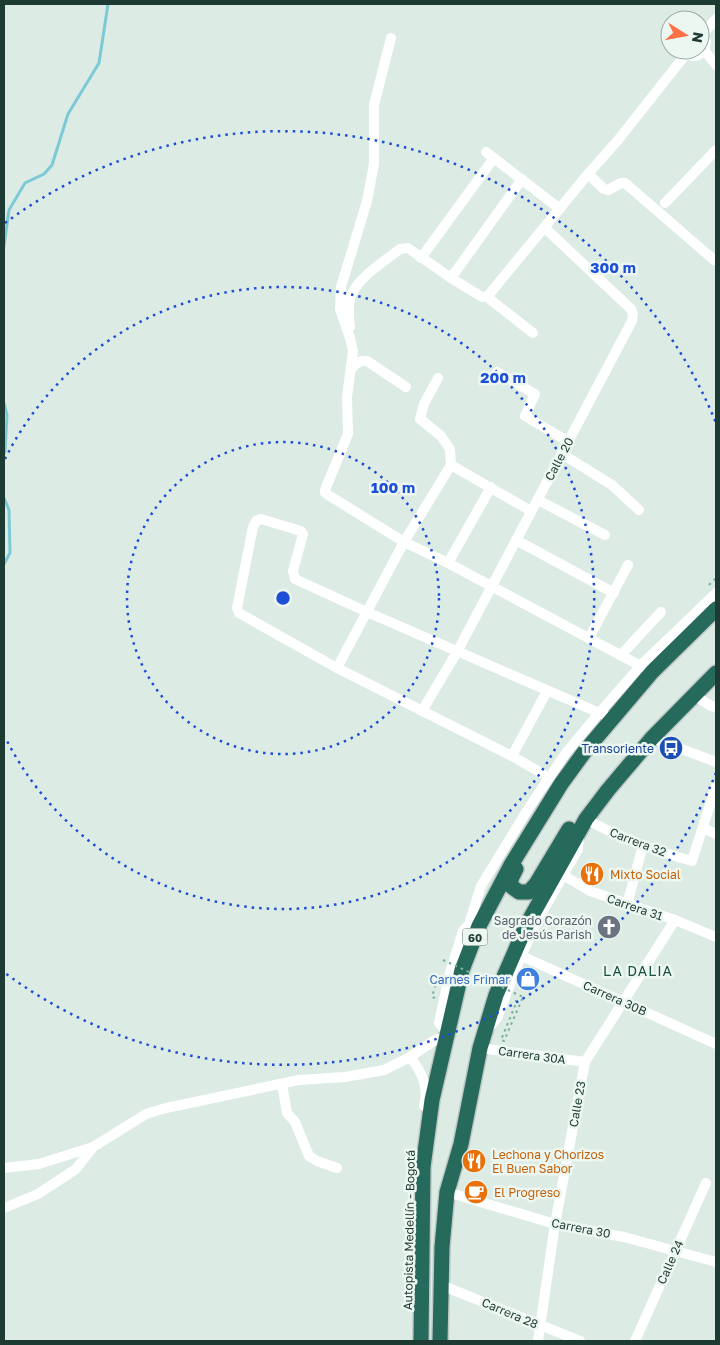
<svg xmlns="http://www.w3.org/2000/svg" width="720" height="1345" font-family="'Golos Text',sans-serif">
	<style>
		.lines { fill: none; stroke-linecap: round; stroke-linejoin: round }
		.stream { stroke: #7dcad7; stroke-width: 3 }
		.highway-casing { stroke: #c0c8c6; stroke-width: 18 }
		.path { stroke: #79b29f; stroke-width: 2; stroke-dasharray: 2.5 4; stroke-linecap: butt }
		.minor { stroke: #fff; stroke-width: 10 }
		.highway { stroke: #266a5b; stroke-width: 15 }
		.path-bridge { stroke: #79b29f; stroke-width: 2; stroke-dasharray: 2.5 4; stroke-linecap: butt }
		.ring { fill: none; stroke: #1d4ed8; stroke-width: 2.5; stroke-dasharray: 2.5 5 }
		.labels { text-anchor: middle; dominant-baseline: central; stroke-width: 5; stroke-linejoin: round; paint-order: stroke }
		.shield { fill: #edf7f2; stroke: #5b736c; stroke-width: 1 }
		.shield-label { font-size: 11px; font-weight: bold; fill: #1d3b32 }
		.street-label { font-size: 12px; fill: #1d3b32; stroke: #edf7f2 }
		.transit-label { font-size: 12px; fill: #164399; stroke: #edf7f2; text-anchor: end }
		.food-label { font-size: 12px; fill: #c56008; stroke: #edf7f2; text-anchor: start }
		.worship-label { font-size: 12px; fill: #5b616d; stroke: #edf7f2; text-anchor: end }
		.shop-label { font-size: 12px; fill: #366cbe; stroke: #edf7f2; text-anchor: end }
		.neighbourhood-label { font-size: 14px; letter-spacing: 1px; fill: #174f40; stroke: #edf7f2 }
		.centre { fill: #1d4ed8; stroke: #edf7f2; stroke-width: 2.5 }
		.ring-label { font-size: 15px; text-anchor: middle; font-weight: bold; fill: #1d4ed8; stroke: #edf7f2; stroke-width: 5; stroke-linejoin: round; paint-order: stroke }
	</style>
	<rect width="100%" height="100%" fill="#dcebe4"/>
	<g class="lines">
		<!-- stream -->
		<g class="stream">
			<polyline points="4,246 9,210 25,183 44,174 52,165 68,114 99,63 108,4"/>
			<polyline points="4,403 7,415 5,451 4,454"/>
			<polyline points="4,498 9,510 10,553 4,564"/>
		</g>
		<!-- highway casing -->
		<g class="highway-casing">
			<g id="highway">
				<polyline points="516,869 511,879 511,886 519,892 529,892 536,884 569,829"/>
				<polyline points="421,1341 423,1167 432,1100 462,970 479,926 511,865 561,784 585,751 652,672 716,609"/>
				<polyline points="440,1341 442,1247 447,1192 461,1144 480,1048 496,995 526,926 586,819 608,790 652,738 716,673"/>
			</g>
		</g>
		<!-- path -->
		<g class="path">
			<polyline points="709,585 716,578"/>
			<polyline points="435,998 432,997 436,983"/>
			<polyline points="515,1001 517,1001 501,1040 504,1041 523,997"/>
		</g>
		<!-- minor -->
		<g class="minor">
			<polyline points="702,35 716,19"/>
			<polyline points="391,38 374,105 374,164 367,201 341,287 340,309 350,338 353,351 347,397 348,434 325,490 325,493 404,542 448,563 652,672"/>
			<path d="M684,50C692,61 705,56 706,42L700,34"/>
			<polyline points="704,50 716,65"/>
			<polyline points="486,152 560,209"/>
			<polyline points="588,174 604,189 608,190 621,183 625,183 714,260"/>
			<polyline points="665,203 716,150"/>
			<polyline points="421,258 494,158"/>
			<polyline points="451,278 522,179"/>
			<polyline points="487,297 588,174 618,140 686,54"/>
			<path d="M350,327C349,318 348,308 350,299C355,279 385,261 400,249L408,248L451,278L482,297H487L533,333"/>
			<path d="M351,369C356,364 359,360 367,361L406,387"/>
			<polyline points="497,372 535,394 525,416 569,442"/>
			<polyline points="562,454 612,485 639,510"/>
			<polyline points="451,465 531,511"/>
			<polyline points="538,500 605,535"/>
			<polyline points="516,540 614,593"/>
			<polyline points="448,563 491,487"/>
			<polyline points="589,638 628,565"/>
			<polyline points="621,655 661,612"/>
			<polyline points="337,668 404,542 451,465 450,449 441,436 420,419 424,404 438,378"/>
			<polyline points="694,695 711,706 716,707"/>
			<polyline points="422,711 457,652 632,321 633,314 631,309 545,228"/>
			<polyline points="652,738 716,762"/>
			<polyline points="512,756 547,691"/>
			<polyline points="543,774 512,756 337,668 239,613 237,608 253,527 256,521 261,519 301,531 303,534 293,571 295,579 367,612 611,718"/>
			<path d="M586,819C619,838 656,851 692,861L716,786"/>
			<polyline points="703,828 716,834"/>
			<polyline points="558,872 590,891 675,920 716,937"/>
			<polyline points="627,905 643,845"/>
			<polyline points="515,953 716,1044"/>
			<polyline points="488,1029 497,1018 521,956 540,916 578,849 579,836"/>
			<polyline points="446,1032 439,1023 449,976 463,931 469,924 481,886 528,809 566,753 600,712 644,662 716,593"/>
			<polyline points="480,1048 585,1062"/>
			<path d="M410,1057C422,1072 429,1087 424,1106"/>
			<polyline points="282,1084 287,1113 295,1122 309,1156 317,1161 337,1168"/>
			<polyline points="4,1168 39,1164 93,1147 146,1114 166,1108 299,1080 345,1077 384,1070 410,1057 435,1040 445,1037"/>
			<polyline points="447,1192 555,1224 624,1237 716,1262"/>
			<polyline points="4,1208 38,1194 76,1169 93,1147"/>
			<polyline points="441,1285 580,1341"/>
			<polyline points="538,1341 555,1224 585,1062 675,920"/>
			<polyline points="635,1341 706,1183"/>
		</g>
		<!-- highway -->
		<use href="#highway" class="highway"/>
		<!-- path-bridge -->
		<polyline class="path-bridge" points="443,960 523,997"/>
	</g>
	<!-- distance rings -->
	<g class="ring">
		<circle cx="283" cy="598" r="156"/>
		<path d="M5 459A311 311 0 1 1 5 737"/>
		<path d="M716 773A467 467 0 0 1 5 973M5 223A467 467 0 0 1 716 423"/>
	</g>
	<!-- icons -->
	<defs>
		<g id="bus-disc" transform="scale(1.25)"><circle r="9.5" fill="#1a4fb4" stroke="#edf7f2"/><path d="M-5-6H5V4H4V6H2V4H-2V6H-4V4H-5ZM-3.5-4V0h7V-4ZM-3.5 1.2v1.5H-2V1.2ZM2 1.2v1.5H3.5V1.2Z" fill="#fff"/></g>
		<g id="restaurant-disc" transform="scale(1.25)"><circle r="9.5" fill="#e8710a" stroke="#edf7f2"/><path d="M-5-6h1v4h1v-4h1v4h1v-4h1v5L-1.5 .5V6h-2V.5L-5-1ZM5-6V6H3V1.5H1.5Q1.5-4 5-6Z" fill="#fff"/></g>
		<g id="church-disc" transform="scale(1.25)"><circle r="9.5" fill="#6b7280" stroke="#edf7f2"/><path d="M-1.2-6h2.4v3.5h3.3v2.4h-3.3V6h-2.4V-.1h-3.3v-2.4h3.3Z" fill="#fff"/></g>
		<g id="shop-disc" transform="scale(1.25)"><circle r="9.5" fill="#3f7fe0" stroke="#edf7f2"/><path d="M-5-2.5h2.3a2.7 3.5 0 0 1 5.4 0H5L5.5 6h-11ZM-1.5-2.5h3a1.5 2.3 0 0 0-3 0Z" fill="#fff"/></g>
		<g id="cafe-disc" transform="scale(1.25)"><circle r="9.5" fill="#e8710a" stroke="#edf7f2"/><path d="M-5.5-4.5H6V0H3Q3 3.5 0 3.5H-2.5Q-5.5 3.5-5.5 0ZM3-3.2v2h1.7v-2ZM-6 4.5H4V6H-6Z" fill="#fff"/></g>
	</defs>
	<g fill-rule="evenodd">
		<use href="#bus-disc" x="671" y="748"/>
		<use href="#restaurant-disc" x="592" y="874"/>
		<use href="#church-disc" x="609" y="927"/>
		<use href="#shop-disc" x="528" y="979"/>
		<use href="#restaurant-disc" x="474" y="1161"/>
		<use href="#cafe-disc" x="476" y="1192"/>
	</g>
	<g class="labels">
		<!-- shield labels -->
		<rect class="shield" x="462.5" y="928.5" width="25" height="17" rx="4"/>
		<g class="shield-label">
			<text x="475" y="937">60</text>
		</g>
		<!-- street labels -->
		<g class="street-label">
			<text transform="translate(559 459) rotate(-62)">Calle 20</text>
			<text transform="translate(638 842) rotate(21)">Carrera 32</text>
			<text transform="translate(635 907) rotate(19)">Carrera 31</text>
			<text transform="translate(615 998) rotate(24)">Carrera 30B</text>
			<text transform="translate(532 1055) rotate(8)">Carrera 30A</text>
			<text transform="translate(577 1104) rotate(-80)">Calle 23</text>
			<text transform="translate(581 1228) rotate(11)">Carrera 30</text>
			<text transform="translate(409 1230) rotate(-89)">Autopista Medellín - Bogotá</text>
			<text transform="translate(670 1262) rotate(-66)">Calle 24</text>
			<text transform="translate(510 1313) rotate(23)">Carrera 28</text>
		</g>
		<!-- transit labels -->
		<g class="transit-label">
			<text x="654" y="748">Transoriente</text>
		</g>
		<!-- food labels -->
		<g class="food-label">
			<text x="610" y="874">Mixto Social</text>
			<text x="492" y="1154">Lechona y Chorizos<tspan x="492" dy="14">El Buen Sabor</tspan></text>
			<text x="494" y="1192">El Progreso</text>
		</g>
		<!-- worship labels -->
		<g class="worship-label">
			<text x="592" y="920">Sagrado Corazón<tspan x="592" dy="14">de Jesús Parish</tspan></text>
		</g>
		<!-- shop labels -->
		<g class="shop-label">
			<text x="510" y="979">Carnes Frimar</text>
		</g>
		<!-- neighbourhood labels -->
		<g class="neighbourhood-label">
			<text x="638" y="970">LA DALIA</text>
		</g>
	</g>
	<circle cx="283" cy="598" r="8" class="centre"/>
	<g class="ring-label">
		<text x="613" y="273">300 m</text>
		<text x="503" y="383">200 m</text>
		<text x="393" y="493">100 m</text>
	</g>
	<!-- border -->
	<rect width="720" height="1345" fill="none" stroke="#1d3b32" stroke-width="10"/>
	<!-- north arrow -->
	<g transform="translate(685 35) rotate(101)"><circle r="24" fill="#edf7f2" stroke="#9aaca5"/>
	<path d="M0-4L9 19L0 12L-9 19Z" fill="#ff7046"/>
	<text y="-8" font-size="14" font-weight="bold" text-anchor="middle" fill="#1d3b32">N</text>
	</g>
</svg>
